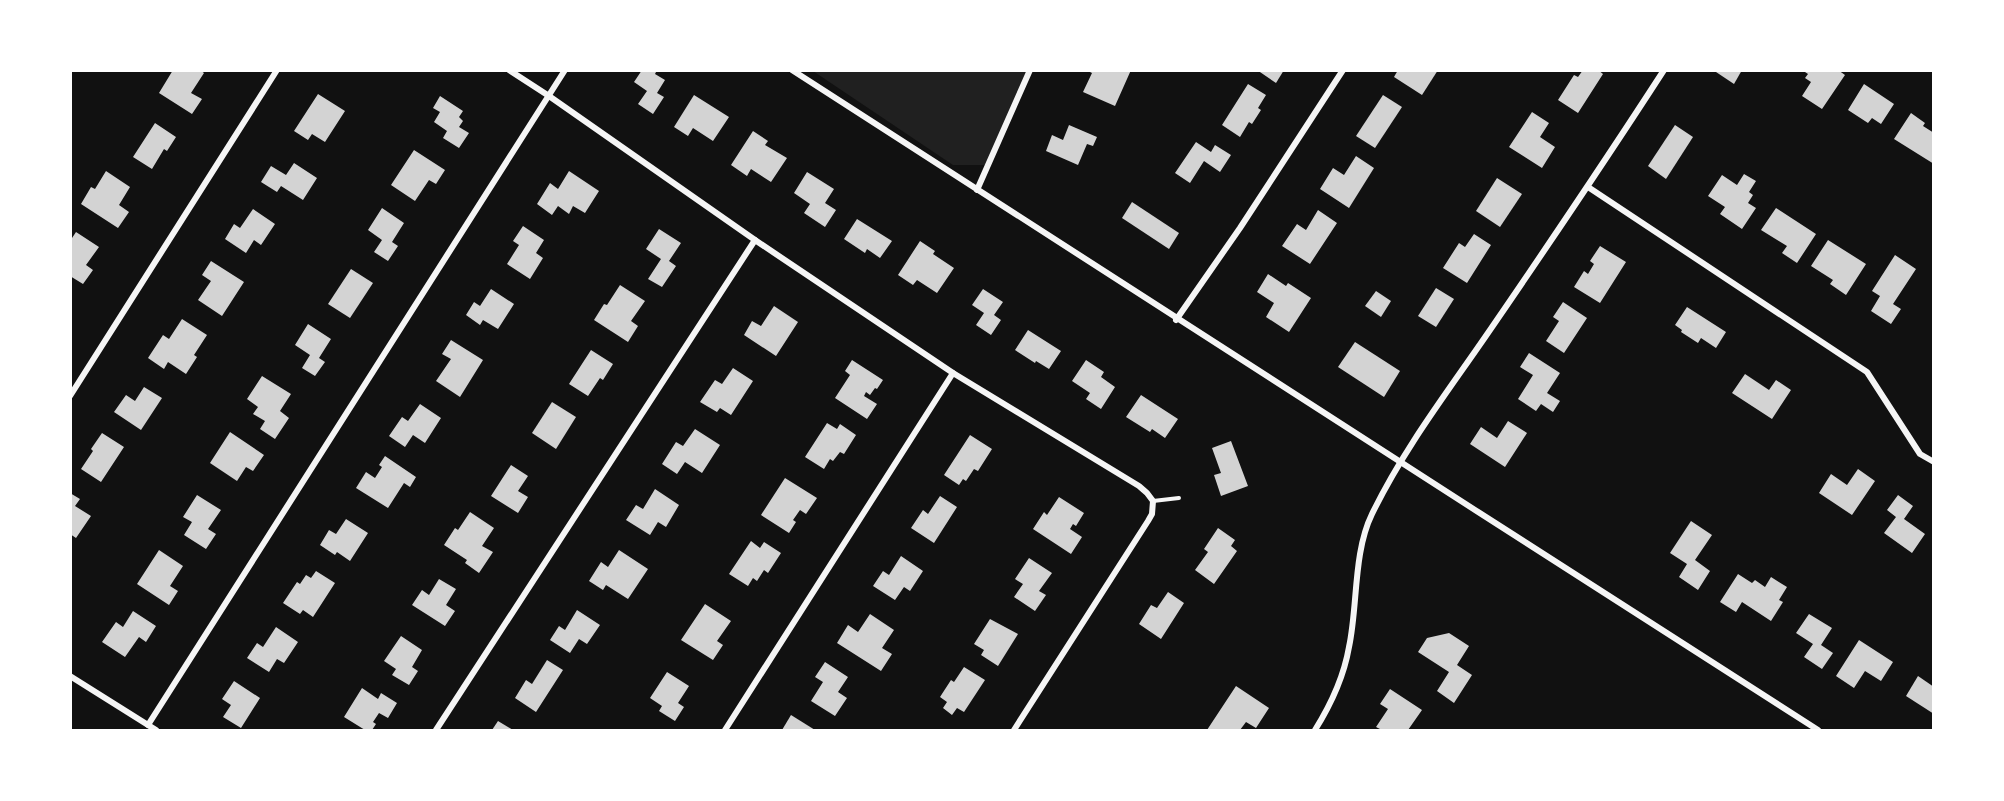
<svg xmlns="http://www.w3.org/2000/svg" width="2004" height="801" font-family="Signika,sans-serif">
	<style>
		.green { fill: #202020 }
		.building { fill: #d3d3d3 }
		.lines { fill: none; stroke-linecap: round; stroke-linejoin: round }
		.service { stroke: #f5f5f5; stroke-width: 4 }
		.minor { stroke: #f5f5f5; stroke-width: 6 }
	</style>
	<rect width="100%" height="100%" fill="#111"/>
	<!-- green -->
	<polygon class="green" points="813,71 1030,71 989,165 953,165"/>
	<!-- building -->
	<g class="building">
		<polygon points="173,70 200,70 204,73 191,93 202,99 192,114 159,93"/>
		<polygon points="642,70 657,70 655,74 665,80 657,93 664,97 653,114 638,104 647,91 634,82"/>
		<polygon points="1086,70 1131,70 1115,106 1083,92 1092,73"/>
		<polygon points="1257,70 1284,70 1276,83"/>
		<polygon points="1398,70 1438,70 1422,95 1394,77"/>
		<polygon points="1583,70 1598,70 1603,74 1578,113 1558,100 1574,75 1578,77"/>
		<polygon points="1713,70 1742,70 1734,84"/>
		<polygon points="1802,70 1838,70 1845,75 1822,109 1802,96 1811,82 1805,78 1808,74"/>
		<polygon points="1248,84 1266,95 1258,108 1261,110 1252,124 1249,122 1240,137 1222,125"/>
		<polygon points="1864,84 1894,104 1881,124 1872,118 1868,123 1848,110"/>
		<polygon points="318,94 345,111 325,142 312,134 308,140 294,131"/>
		<polygon points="694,95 729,117 713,141 693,128 688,136 674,127"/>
		<polygon points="1383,95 1402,107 1375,148 1356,136"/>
		<polygon points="440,96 463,111 459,117 463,121 459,127 469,133 459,148 443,138 447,131 434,122 440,112 433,108"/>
		<polygon points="1532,112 1549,123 1540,137 1555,147 1542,168 1509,147"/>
		<polygon points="1911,113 1925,123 1923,126 1934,133 1934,164 1894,139"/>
		<polygon points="155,123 176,137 167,151 164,149 152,169 133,157"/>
		<polygon points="1069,125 1097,137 1093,146 1087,144 1078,165 1046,151 1052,135 1063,140"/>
		<polygon points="1675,125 1693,137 1666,179 1648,166"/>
		<polygon points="753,131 768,141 765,145 787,158 771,182 751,169 747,176 731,165"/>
		<polygon points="1196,142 1211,152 1215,145 1231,155 1220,172 1204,161 1190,183 1175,173"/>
		<polygon points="414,150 445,170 436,184 429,180 415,201 391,185"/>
		<polygon points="1356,156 1374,168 1349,208 1320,189 1333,168 1344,175"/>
		<polygon points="294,163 317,178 303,200 281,186 277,192 261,182 271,166 286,175"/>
		<polygon points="106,171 130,187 119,205 129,212 118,228 81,204 91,187 95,189"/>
		<polygon points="569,171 599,191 585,213 573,206 569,214 558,206 552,215 537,204 550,183 558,189"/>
		<polygon points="807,172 834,189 825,203 836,210 825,227 804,213 810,204 794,193"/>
		<polygon points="1744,174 1756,181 1749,192 1753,195 1748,203 1756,208 1742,229 1720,214 1725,207 1708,196 1722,175 1737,185"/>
		<polygon points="1497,178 1522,194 1500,227 1476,211"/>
		<polygon points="1132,202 1179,233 1169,249 1122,218"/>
		<polygon points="382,208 404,223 392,242 398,246 388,261 374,252 382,240 368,230"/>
		<polygon points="1776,208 1816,234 1797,263 1782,253 1787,246 1761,230"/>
		<polygon points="253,209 275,224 261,245 254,240 246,253 225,239 234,224 240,228"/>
		<polygon points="1318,210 1337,223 1310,264 1282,246 1297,224 1306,230"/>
		<polygon points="857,219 892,241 880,258 867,249 865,253 844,239"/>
		<polygon points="523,226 544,240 536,253 543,258 530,279 507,264 519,245 513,241"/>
		<polygon points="659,229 681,243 669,261 676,266 662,287 648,279 661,259 646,249"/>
		<polygon points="76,232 99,247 86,265 93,270 83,284 70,276 70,241"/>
		<polygon points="1474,234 1491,245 1467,283 1443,268 1459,243 1465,247"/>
		<polygon points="1828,240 1866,264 1846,295 1830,284 1833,280 1811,266"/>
		<polygon points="920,241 935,251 933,254 954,268 937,293 917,280 913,285 898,275"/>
		<polygon points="1600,246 1626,262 1600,303 1574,287 1584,271 1588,274 1594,264 1590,261"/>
		<polygon points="1895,255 1916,269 1893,304 1901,309 1891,324 1871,311 1880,296 1872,291"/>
		<polygon points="211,261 244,282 222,316 198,300 211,281 202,275"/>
		<polygon points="351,269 373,283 350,318 328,304"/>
		<polygon points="1268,274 1286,286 1288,283 1311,298 1289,332 1266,317 1274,303 1257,292"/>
		<polygon points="620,285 645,301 631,321 638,326 628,342 594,320 604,304 607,305"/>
		<polygon points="1436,288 1454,299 1436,327 1418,316"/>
		<polygon points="491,289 514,304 498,329 483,320 480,325 466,315 474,302 480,306"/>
		<polygon points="983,289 1003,302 994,315 1001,320 991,335 976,325 984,313 972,305"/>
		<polygon points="1376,291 1391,301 1381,317 1365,306"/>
		<polygon points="1563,302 1587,318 1564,353 1546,341 1559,321 1553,317"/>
		<polygon points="774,306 798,322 776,356 744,335 752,321 761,326"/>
		<polygon points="1687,307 1726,332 1716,348 1701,338 1698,343 1681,332 1682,330 1675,325"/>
		<polygon points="182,319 207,335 194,355 197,357 186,374 168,362 164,369 148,358 163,335 169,339"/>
		<polygon points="308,324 331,339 319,358 325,362 315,376 302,368 310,355 295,345"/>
		<polygon points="1028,330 1061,351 1049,369 1036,361 1035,363 1015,350"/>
		<polygon points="451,340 483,360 460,397 436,381 451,359 442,354"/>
		<polygon points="1355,342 1400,371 1384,397 1338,367"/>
		<polygon points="591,350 613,364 603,380 600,378 588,396 569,384"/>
		<polygon points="1529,353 1560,373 1547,393 1560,401 1553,412 1541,404 1536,411 1518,399 1533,375 1520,367"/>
		<polygon points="852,360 883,380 877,389 875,388 870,395 866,392 864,396 877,404 867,419 835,398 850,375 845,371"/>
		<polygon points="1086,360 1104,372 1101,377 1115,387 1101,409 1086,399 1090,393 1072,381"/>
		<polygon points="733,368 753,381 731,415 720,408 717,412 700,402 715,380 722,384"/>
		<polygon points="1745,374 1769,390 1776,380 1791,390 1772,419 1732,393"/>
		<polygon points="262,376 291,394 280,411 289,418 275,439 260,429 265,421 253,414 258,407 247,399"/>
		<polygon points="144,387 162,398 141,430 114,412 126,395 135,401"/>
		<polygon points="1141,395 1178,419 1165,438 1152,429 1150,432 1126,417"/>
		<polygon points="552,402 576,417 556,449 532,433"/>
		<polygon points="420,404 441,418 425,443 413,435 405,447 389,436 402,417 408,421"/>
		<polygon points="1508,421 1527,433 1505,467 1470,444 1481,427 1497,438"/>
		<polygon points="827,423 837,429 840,424 856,435 844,454 840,452 833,461 830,459 824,469 805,457"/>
		<polygon points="695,429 720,445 702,473 685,462 677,474 662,464 676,442 683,446"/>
		<polygon points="230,432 264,455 253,471 246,467 237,481 210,463"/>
		<polygon points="102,433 124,447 101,482 81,469 93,451 91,449"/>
		<polygon points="970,435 992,449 978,471 974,469 966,481 963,479 959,485 944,475"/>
		<polygon points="1231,441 1248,486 1221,496 1214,475 1221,473 1212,448"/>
		<polygon points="385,456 416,477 410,487 404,483 388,508 356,488 366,472 375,478 382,467 379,465"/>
		<polygon points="511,465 528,476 518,491 528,497 518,513 491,496"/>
		<polygon points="1858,469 1875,481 1852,515 1819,493 1831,474 1847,485"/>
		<polygon points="785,478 817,498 806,514 800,510 793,520 796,522 789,533 761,515"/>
		<polygon points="655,489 679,505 666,527 658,522 650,535 626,520 636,505 643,509"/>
		<polygon points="70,493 80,499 75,506 91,516 76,538 70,534"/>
		<polygon points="197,495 221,510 208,529 216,534 206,549 184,535 192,522 183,517"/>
		<polygon points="1898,495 1913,506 1904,519 1925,534 1912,553 1884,533 1896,517 1887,510"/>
		<polygon points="940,496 957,507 934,543 911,528 923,510 928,514"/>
		<polygon points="1059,497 1084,513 1076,526 1073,524 1070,529 1082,537 1071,554 1033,529 1044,512 1047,515"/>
		<polygon points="470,512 494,528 482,546 493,552 479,573 465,563 467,560 444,545 455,528 458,530"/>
		<polygon points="346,519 368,533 350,561 337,552 335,555 320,545 329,530 336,534"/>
		<polygon points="1691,521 1712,535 1695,560 1710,571 1698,590 1679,577 1687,564 1670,553"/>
		<polygon points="1218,528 1235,540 1231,546 1237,551 1214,584 1195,570 1208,552 1204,549"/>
		<polygon points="751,541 760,548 764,542 781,553 768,573 764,570 757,581 753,578 748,586 729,574"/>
		<polygon points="159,550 183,566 170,586 178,591 169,605 137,584"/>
		<polygon points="619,550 648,569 628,599 606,585 603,590 589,581 601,562 608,567"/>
		<polygon points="901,556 923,571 910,591 904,587 895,600 873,586 883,571 889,575"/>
		<polygon points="1029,558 1052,573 1039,591 1046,595 1035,611 1014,597 1023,584 1015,579"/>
		<polygon points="316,571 335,583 313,617 303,610 300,614 283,603 297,582 300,584 306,575 311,578"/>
		<polygon points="1738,574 1752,583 1755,580 1765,587 1771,577 1787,587 1779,600 1783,602 1771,621 1742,602 1736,612 1720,602"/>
		<polygon points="439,579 456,589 446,605 455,611 445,626 412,605 422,590 429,595"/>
		<polygon points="1168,592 1184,603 1161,639 1139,624 1151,605 1157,608"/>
		<polygon points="705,604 731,621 717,641 723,645 713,660 681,640"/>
		<polygon points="577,610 600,625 587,644 579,639 570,653 550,640 559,626 565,630"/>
		<polygon points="133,611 156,626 146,642 139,637 125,657 102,642 116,622 123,627"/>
		<polygon points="870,614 894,630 882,648 892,654 881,671 837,643 848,625 858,632"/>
		<polygon points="1809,614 1832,628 1821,645 1833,653 1822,669 1804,657 1813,644 1796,633"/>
		<polygon points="990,619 1018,634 998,666 981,655 984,650 974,644"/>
		<polygon points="276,627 298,642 284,663 277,659 269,672 247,658 257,643 263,647"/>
		<polygon points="1449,633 1469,646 1457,665 1472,675 1454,703 1437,691 1449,672 1418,652 1427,638"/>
		<polygon points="401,636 422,650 412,667 418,671 409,685 392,675 396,669 384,661"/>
		<polygon points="1859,640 1893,662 1881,681 1865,671 1854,688 1836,676"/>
		<polygon points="547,660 563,670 536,712 515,698 526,680 532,684"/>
		<polygon points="825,662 848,677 838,692 847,698 835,716 811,701 823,682 815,677"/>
		<polygon points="964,667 985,680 964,712 957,708 952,715 943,708 947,702 940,697 951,680 954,682"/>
		<polygon points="667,672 689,686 678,703 684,707 675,721 659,711 662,706 650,698"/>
		<polygon points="1918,676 1934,687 1934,714 1906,696"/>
		<polygon points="234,681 260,698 241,728 223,717 231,705 222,699"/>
		<polygon points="1236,686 1269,708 1256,728 1246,722 1240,730 1207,730"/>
		<polygon points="362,688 378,699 381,693 397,703 388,718 379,713 373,722 376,724 372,730 365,730 344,717"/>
		<polygon points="1390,689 1422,710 1408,730 1382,730 1376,727 1388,709 1380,704"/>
		<polygon points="791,715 815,730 782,730"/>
		<polygon points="498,721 513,730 492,730"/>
	</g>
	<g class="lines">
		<!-- service -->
		<polyline class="service" points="1153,501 1179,498"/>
		<!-- minor -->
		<g class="minor">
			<polyline points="509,70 549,96 755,240 953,373 1139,486 1147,493 1153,501 1152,514 1148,521 1014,730"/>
			<path d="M792,70C1133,292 1476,510 1818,730"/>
			<polyline points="1588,187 1867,372 1920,454 1934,462"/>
			<polyline points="977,190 1030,70"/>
			<polyline points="1176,320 1240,228 1343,70"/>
			<polyline points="70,396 277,70"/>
			<polyline points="70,676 156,730"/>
			<polyline points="148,725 565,70"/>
			<polyline points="436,730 755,240"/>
			<polyline points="725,730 953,373"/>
			<path d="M1315,730C1330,706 1344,676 1349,647C1358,605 1353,553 1372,514C1404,448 1449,390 1490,330C1549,244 1607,158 1664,70"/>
		</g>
	</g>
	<!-- border -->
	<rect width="2004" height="801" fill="none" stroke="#ffffff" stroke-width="144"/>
</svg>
